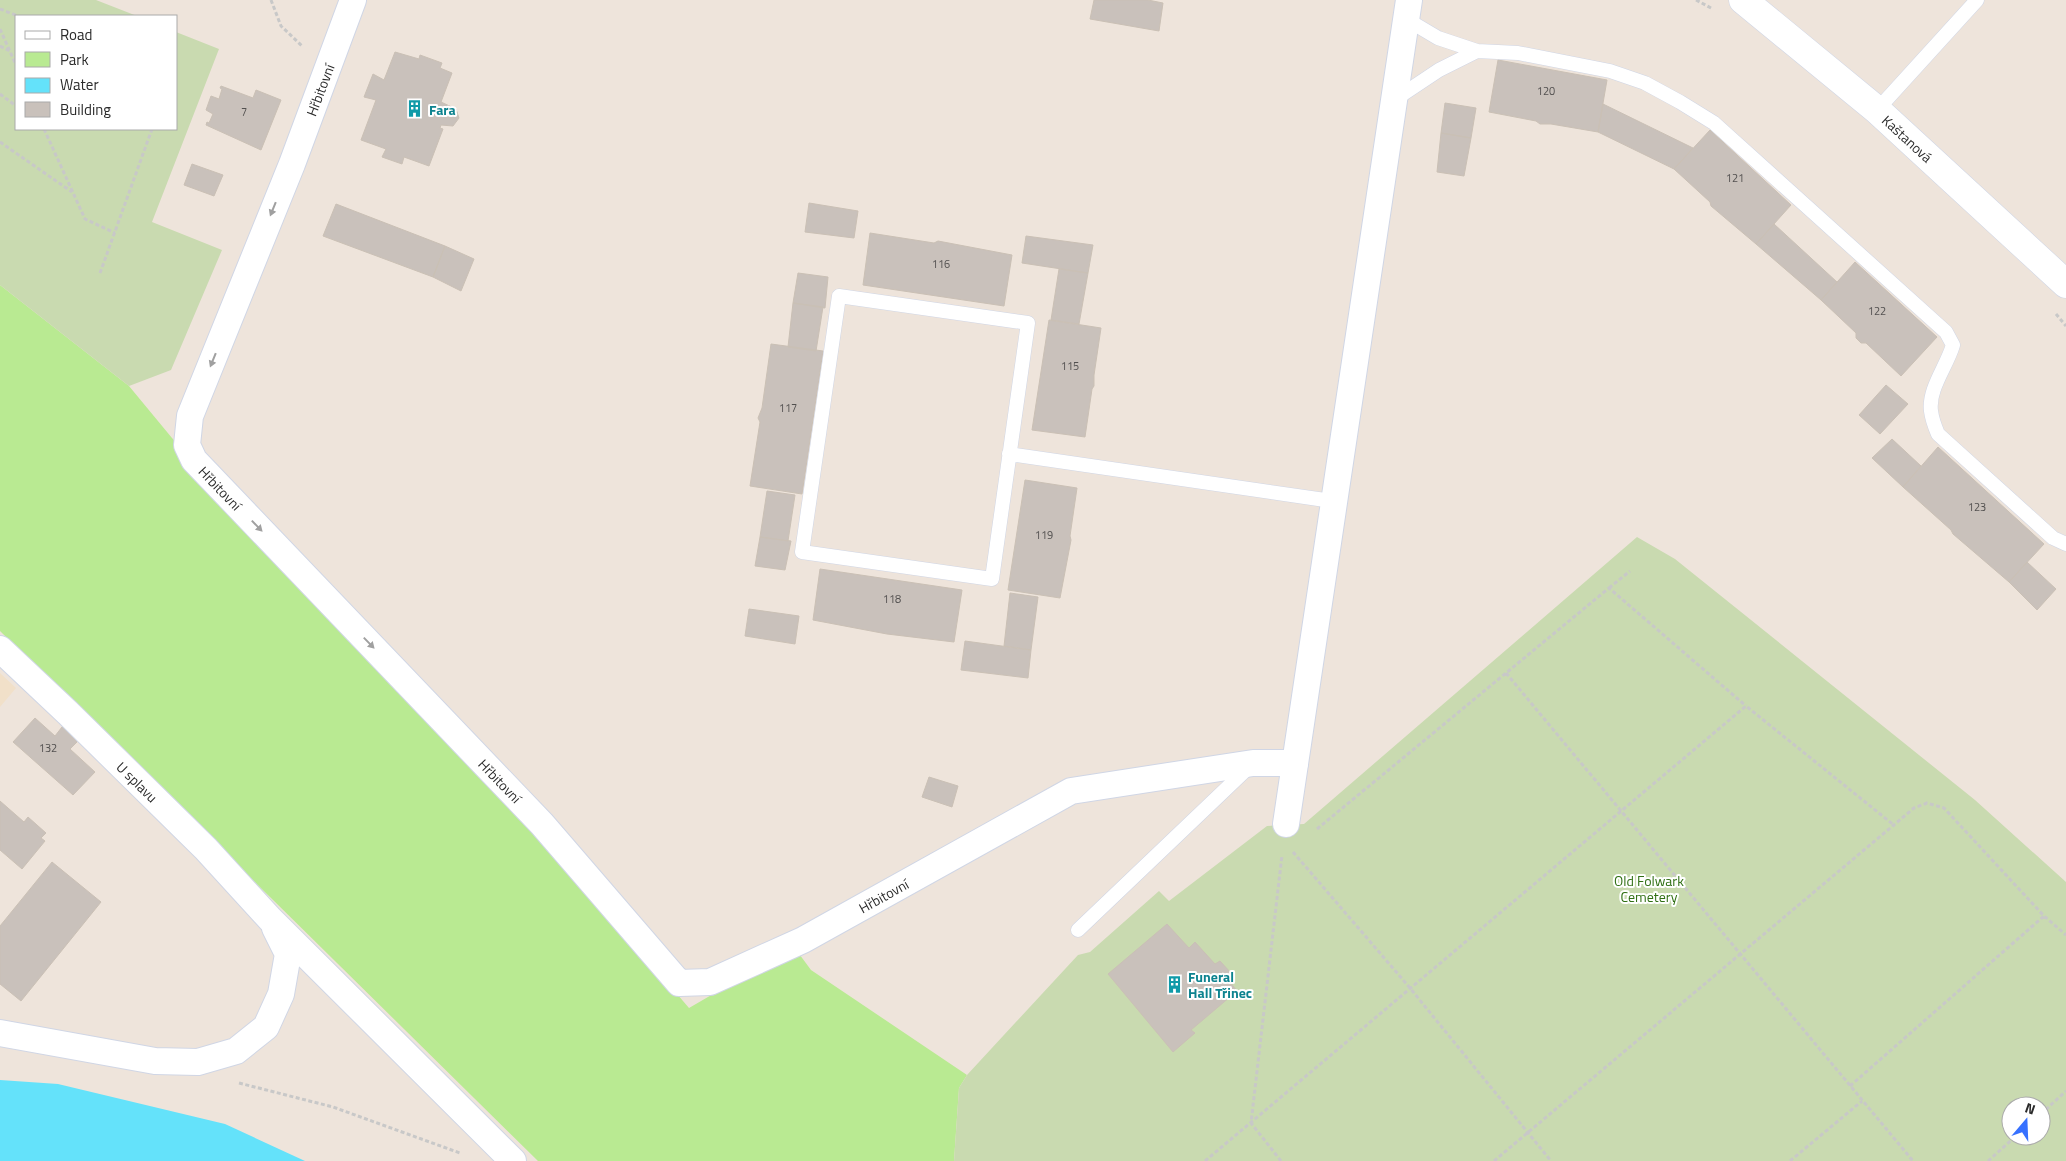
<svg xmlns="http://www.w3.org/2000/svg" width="2066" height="1161" font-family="'Titillium Web',sans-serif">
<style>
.education{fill:#f1e0c9}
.green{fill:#b9ea92}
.cemetery{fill:#c9dab0;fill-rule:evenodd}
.water{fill:#64e2fa}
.building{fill:#c9c1bb;stroke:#cac0b5}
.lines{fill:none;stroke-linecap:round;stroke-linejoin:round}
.lane-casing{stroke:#d0d6e5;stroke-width:15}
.street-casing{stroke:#d0d6e5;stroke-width:28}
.secondary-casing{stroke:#d0d6e5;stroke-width:29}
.path{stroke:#c8c8c8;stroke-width:3;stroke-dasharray:4 2.5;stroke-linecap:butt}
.lane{stroke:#fff;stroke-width:14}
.street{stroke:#fff;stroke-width:26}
.secondary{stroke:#fff;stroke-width:28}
.oneway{fill:#a0a0a0}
.labels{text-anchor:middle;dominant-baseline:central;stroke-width:4;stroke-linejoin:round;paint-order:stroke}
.number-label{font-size:11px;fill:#52504f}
.street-label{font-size:14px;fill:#2b2b2b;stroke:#fff}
.culture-label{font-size:14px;font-weight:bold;fill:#0d838f;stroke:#fff;text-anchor:start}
.park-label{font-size:14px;fill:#2f6f13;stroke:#fff}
</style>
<rect width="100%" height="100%" fill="#eee4db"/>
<path class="education" d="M 0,673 L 16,688 L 0,707 Z"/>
<path class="green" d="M 0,285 L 129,386 L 172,438 L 588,890 L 689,1008 L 794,947 L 811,970 L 967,1075 L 959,1088 L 954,1161 L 538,1161 L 0,631 Z"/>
<path class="cemetery" d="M 0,0 L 96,0 L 137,16 L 16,16 L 16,129 L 176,129 L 176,32 L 219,49 L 152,222 L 222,250 L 171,370 L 129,386 L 0,285 Z
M 1637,537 L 1675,559 L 1975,800 L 2066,882 L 2066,1161 L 954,1161 L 959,1088 L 967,1075 L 1078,955 L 1090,952 L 1159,891 L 1169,901 L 1267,826 L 1304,824 ZM 2011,1106 L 2041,1106 L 2041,1136 L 2011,1136 Z"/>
<path class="water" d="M 0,1080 L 58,1084 L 225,1124 L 305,1161 L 0,1161 Z"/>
<path class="building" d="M 1094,0 L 1148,0 L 1163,3 L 1159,31 L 1090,19 Z
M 395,52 L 419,59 L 420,55 L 442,63 L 440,68 L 452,73 L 441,102 L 456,109 L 459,118 L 453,126 L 441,125 L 440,128 L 443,129 L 429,166 L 404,157 L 402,164 L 382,157 L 386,149 L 361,140 L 376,100 L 364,97 L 373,74 L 384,80 Z
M 1498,60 L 1607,80 L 1598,132 L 1551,124 L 1540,124 L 1536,121 L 1489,112 Z
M 221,86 L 253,98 L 256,90 L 281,100 L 261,150 L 206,125 L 207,122 L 209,123 L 213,114 L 206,110 L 211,96 L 219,99 L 222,89 L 220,88 Z
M 1445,103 L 1476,108 L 1471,138 L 1441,133 Z
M 1603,104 L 1693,148 L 1674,169 L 1598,132 Z
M 1710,130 L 1791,205 L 1756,244 L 1711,206 L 1710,202 L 1674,169 Z
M 1441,133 L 1471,138 L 1464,176 L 1437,172 Z
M 192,164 L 223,175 L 214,196 L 184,185 Z
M 809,203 L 858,211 L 854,238 L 805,232 Z
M 336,204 L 445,246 L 433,277 L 323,236 Z
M 1774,224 L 1837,282 L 1821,300 L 1756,244 Z
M 870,233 L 934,243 L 938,241 L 1012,255 L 1004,306 L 863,285 Z
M 1026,236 L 1093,245 L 1088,273 L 1022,263 Z
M 445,246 L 474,259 L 461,291 L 433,277 Z
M 1855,262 L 1937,337 L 1901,376 L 1866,343 L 1861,343 L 1856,338 L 1856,333 L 1821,300 Z
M 1059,269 L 1088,273 L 1079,324 L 1051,320 Z
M 798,273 L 828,277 L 825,308 L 793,303 Z
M 793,303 L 823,307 L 816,351 L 788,347 Z
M 1049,320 L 1101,328 L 1094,375 L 1094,386 L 1092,389 L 1085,437 L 1032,430 Z
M 771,344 L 823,351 L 802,494 L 750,486 L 760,422 L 758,418 L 762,408 Z
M 1886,385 L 1908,404 L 1880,434 L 1859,415 Z
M 1892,439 L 1921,466 L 1903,487 L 1872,458 Z
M 1938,447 L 2044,544 L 2009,582 L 1953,534 L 1951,530 L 1903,487 Z
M 1025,480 L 1077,488 L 1070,536 L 1071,540 L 1060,598 L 1008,590 Z
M 767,491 L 795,495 L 788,541 L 760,537 Z
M 760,537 L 791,541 L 785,570 L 755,566 Z
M 2027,562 L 2056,589 L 2037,610 L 2009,582 Z
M 820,569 L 962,590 L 954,642 L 887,634 L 813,620 Z
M 1010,593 L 1038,597 L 1031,650 L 1004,646 Z
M 749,609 L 799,616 L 795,644 L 745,636 Z
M 965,641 L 1031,650 L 1028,678 L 961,670 Z
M 35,718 L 55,736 L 62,727 L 77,742 L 70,749 L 95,772 L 73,795 L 13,742 Z
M 929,777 L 958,786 L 952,807 L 922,797 Z
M 0,801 L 24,822 L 28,817 L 46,833 L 41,838 L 45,841 L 22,869 L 0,850 Z
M 52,862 L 101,902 L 21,1001 L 0,984 L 0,926 Z
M 1167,924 L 1189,948 L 1195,942 L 1215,964 L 1220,961 L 1231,973 L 1226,977 L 1237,991 L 1191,1030 L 1195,1033 L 1173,1052 L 1108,974 Z"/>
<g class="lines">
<defs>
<path id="lane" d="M 1406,19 L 1438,38 L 1477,51 L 1518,53 L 1610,71 L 1645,83 L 1680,102 L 1714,123 L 1946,332 L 1953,345 C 1947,366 1928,389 1931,411 C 1932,419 1935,427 1938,434 L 2053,538 L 2066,544
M 1394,100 L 1439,70 L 1477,51
M 1877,110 L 1977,0
M 839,296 L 1028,323 L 992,579 L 802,552 Z
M 1009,454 L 1332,501
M 1078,930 L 1250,766"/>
<g id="street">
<path id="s1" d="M 353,0 L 292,164 L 190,416 L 187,445 L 194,460 L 542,824 L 679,983 L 710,982 L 803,940 L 1071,791 L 1253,763 L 1295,763"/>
<path id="s2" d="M 0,649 L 68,713 L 206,849 L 270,919 L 513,1161"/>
<path d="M 1286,824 L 1409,0"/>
<path d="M 0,1033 L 155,1061 L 198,1062 L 236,1051 L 266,1027 L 281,994 L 288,954 L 275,928"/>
</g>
<g id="secondary">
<path id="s3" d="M 1743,0 L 1877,110 L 2066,284"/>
</g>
</defs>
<use href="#lane" class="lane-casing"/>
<use href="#street" class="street-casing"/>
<use href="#secondary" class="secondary-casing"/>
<path class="path" d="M 271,0 L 281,26 L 302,46
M 1696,0 L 1713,9
M 0,9 L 18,16
M 0,29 L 16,65
M 0,46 L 10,51
M 0,94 L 16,106
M 44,129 L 85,219 L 115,233
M 0,142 L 72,192
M 100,273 L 152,129
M 2056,314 L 2066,326
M 1609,588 L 1630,571
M 1506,673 L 1913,1161
M 1317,829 L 1609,588 L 1746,706
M 1293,852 L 1410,988 L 1551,1161
M 239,1083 L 333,1107 L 460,1153
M 1850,1086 L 2044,916
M 2041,1114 L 2066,1091
M 1205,1161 L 1746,706 L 1895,826
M 1281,1161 L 1251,1123 L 1282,855
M 1494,1161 L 1914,808 L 1927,803 L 1944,808 L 2044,916 L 2066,935
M 1790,1161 L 1862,1101
M 1988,1161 L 2016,1136"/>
<use href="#lane" class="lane"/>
<use href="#street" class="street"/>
<use href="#secondary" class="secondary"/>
</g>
<defs><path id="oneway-solid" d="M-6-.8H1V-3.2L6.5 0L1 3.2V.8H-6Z" transform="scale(1.25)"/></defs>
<g class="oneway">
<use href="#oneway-solid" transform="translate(273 209) rotate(112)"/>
<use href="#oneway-solid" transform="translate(213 360) rotate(112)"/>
<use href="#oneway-solid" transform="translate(257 526) rotate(46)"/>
<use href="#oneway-solid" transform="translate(369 643) rotate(46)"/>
</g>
<defs>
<symbol id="building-bare" viewBox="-9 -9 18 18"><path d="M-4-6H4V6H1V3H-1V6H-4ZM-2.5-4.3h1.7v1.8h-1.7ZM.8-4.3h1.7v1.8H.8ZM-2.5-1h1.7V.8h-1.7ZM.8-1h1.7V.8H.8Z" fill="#0f9aa8" stroke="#fff" stroke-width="2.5" paint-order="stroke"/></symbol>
</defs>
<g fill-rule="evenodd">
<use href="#building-bare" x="402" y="96" width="25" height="25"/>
<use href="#building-bare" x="1162" y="972" width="25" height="25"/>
</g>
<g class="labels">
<g class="number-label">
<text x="1546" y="91">120</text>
<text x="244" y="112">7</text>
<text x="1735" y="178">121</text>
<text x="941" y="264">116</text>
<text x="1877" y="311">122</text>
<text x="1070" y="366">115</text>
<text x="788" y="408">117</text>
<text x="1977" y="507">123</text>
<text x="1044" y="535">119</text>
<text x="892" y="599">118</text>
<text x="48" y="748">132</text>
</g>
<g class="street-label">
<text transform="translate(320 90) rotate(-69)">Hřbitovní</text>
<text stroke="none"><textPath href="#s3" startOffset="215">Kaštanová</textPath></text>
<text stroke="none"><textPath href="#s1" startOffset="531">Hřbitovní</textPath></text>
<text stroke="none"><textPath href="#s1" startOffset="936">Hřbitovní</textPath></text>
<text stroke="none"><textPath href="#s2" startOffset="191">U splavu</textPath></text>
<text stroke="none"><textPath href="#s1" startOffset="1431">Hřbitovní</textPath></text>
</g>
<g class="culture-label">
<text x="429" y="109">Fara</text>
<text x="1188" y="976">Funeral<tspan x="1188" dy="16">Hall Třinec</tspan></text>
</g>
<g class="park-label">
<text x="1649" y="880">Old Folwark<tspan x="1649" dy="16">Cemetery</tspan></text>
</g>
</g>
<rect x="15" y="15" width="162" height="115" fill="#ffffff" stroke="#aaaaaa"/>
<rect x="25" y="31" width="25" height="8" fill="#ffffff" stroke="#aaaaaa"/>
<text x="60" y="40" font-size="15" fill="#2b2b2b">Road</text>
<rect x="25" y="52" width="25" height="15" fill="#b9ea92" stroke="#aaaaaa"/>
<text x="60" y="65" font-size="15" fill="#2b2b2b">Park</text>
<rect x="25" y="78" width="25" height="15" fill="#64e2fa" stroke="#aaaaaa"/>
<text x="60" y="90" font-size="15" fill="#2b2b2b">Water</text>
<rect x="25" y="102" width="25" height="15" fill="#c9c1bb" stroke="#aaaaaa"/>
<text x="60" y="115" font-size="15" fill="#2b2b2b">Building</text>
<g transform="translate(2026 1121) rotate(19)"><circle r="24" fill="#ffffff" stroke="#aaaaaa"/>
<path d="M0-4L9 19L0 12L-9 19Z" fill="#3771ff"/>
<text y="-8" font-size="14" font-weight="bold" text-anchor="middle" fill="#2b2b2b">N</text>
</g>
</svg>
